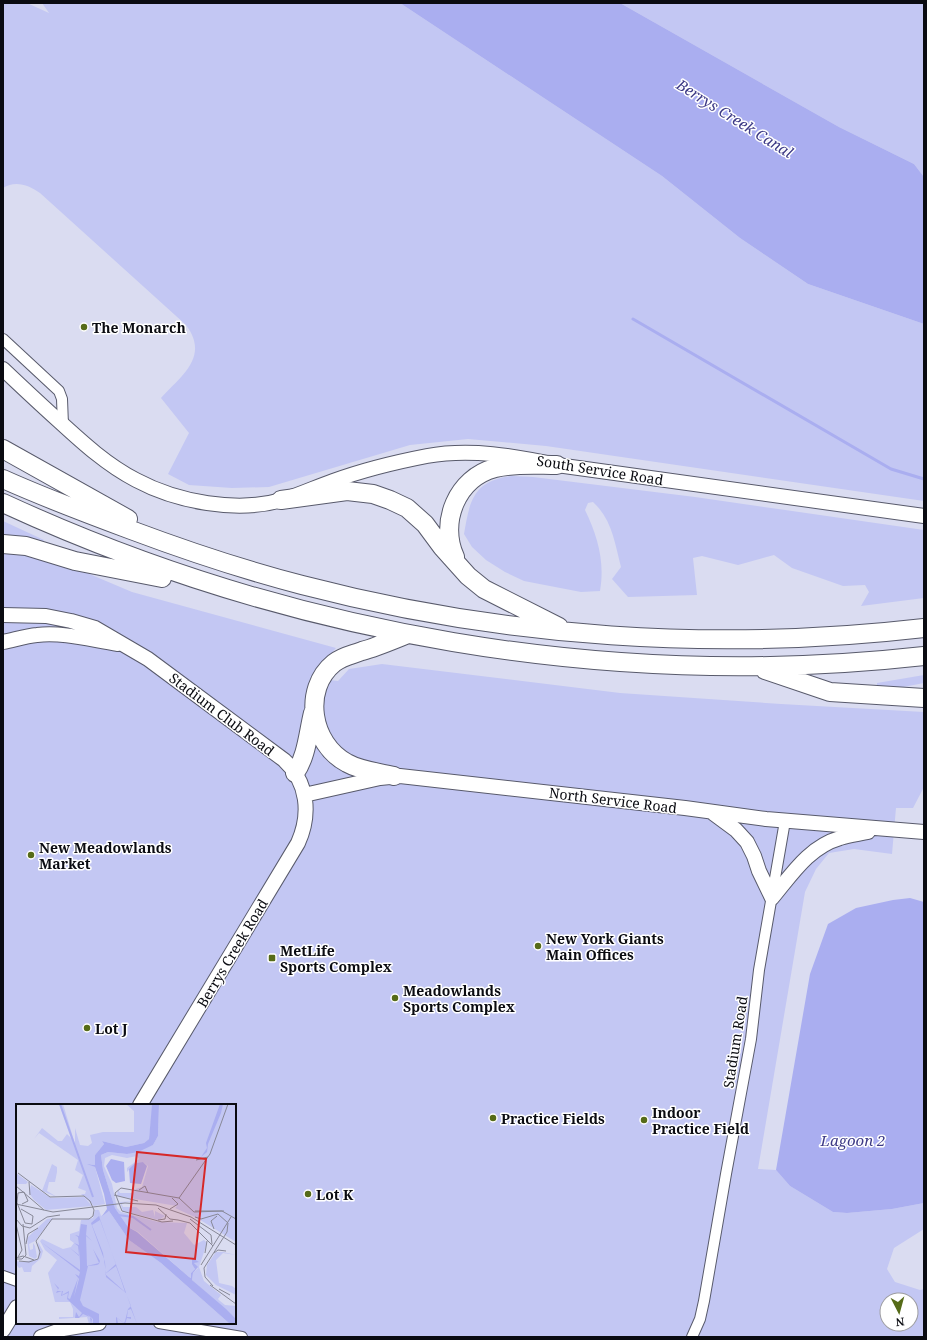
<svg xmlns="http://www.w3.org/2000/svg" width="927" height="1340" font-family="'Noto Serif',serif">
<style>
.green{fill:#c3c7f3;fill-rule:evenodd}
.water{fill:#aaaef0}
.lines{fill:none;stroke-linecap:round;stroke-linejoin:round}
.stream{stroke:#aaaef0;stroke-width:3}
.street-casing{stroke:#585a6b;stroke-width:12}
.secondary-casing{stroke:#585a6b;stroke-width:16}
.highway-casing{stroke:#585a6b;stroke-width:20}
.street{stroke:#fff;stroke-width:10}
.secondary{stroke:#fff;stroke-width:14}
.highway{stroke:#fff;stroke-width:18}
.poi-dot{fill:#566b18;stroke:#fff;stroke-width:1.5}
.labels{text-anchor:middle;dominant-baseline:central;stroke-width:3;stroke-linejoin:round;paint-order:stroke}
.poi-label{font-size:14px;font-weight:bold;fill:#0a0b11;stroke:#fff;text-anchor:start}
.street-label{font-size:14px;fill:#0a0b11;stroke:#fff}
.water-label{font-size:15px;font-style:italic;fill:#3d3a86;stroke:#fff}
.inset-river{fill:none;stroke:#aaaef0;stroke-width:2}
.inset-road{fill:none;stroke:#878897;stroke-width:1}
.view{fill:#d62828;fill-opacity:0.15;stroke:#d62828;stroke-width:2}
.inset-edge{fill:none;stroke:#0a0b11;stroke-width:2}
</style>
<rect width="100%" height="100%" fill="#dadcf1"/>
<path class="green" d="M 3,3 L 27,3 L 49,13 L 42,3 L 400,3 L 662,176 L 740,238 L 808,284 L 924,324 L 924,501 L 546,446 L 468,439 L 410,445 L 269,487 L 232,488 L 189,485 L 168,474 L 189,433 L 161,398 C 181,376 210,357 186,325 L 40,193 C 29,185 15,180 3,188 Z
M 620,3 L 924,3 L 924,177 L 914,164 L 839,127 Z
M 512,476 L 533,477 L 695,497 L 924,530 L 924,598 L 861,606 L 869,592 L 865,585 L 843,586 L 792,568 L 774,555 L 738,565 L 702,556 L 693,558 L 697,595 L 628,597 L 612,579 L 621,567 C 615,544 612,519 593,502 L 588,503 L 585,510 C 598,537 605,562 600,591 L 581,592 L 524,581 L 505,572 L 486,560 L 472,547 L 464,534 C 470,500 473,481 512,476 Z
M 3,521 L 44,540 L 41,544 L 9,540 L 132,592 L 336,648 L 317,669 L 314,678 L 338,681 L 349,669 L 382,664 L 620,693 L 781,704 L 924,712 L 924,787 L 913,808 L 896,808 L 892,854 L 854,849 L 829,853 L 816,869 L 805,892 L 758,1169 L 776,1170 L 790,1186 L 833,1212 L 847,1213 L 892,1209 L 924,1203 L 924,1229 L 894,1248 L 887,1269 L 895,1282 L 920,1290 L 924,1289 L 924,1337 L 3,1337 ZM 17,1105 L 235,1105 L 235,1323 L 17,1323 ZM 887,1300 L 911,1300 L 911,1324 L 887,1324 Z
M 924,675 L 924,683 L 898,688 L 877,688 L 877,683 Z"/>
<path class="water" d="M 400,3 L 620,3 L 839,127 L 914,164 L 924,177 L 924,324 L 808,284 L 740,238 L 662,176 Z
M 910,898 L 924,902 L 924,1203 L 892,1209 L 847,1213 L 833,1212 L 790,1186 L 776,1170 L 810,974 L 828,924 L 856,908 L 893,900 Z"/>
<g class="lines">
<path class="stream" d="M 633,319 L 891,469 L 924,479"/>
<defs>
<path id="street" d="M 3,339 L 59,391 L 62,399 L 63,425
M 3,1276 L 17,1281
M 159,1323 L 242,1337
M 692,1337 L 700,1319 L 704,1301 L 726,1174 L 751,1039 L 759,970 L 785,821"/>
<path id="secondary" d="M 3,369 C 22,387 40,404 59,421 C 83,443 107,465 136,480 C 177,502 237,513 282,500 C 299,495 316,487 333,481 C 363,470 396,462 427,456 C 471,448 514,456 557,465 L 924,516
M 3,615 L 46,616 L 71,621 L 95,628 L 148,659 L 284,760 C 308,782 311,814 298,843 L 140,1105
M 3,642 C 14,640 25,636 37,635 C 64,632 91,640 118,644
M 304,795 L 380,778 L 400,776 L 685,808 L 766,819 L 924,832
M 713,813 L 736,830 L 747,842 L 754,856 L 759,871 L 772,898 C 792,874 809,847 840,838 C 849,835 859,834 868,832
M 3,1330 L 17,1307
M 41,1337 L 63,1329 L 99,1323"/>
<path id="highway" d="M 3,449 L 128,519
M 3,479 C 45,498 88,514 131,530 C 187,551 244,570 302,585 C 505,638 716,652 924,628
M 281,500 L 347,491 L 373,494 L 390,500 L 407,508 L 425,524 L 442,547 L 468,576 L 484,589 L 559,627
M 3,503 C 289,635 611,691 924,656
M 3,544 L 26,546 L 75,561 L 162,578
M 455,557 C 439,522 457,478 495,468 C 515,463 537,465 557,465
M 765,670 L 830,692 L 924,698
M 295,773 C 307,756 308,733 313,713
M 394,776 C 378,772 361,771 347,763 C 311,744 302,689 334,663 C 343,656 352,655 362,651 C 377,647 393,640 408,634"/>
</defs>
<use href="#street" class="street-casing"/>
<use href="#secondary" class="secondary-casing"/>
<use href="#highway" class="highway-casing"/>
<use href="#street" class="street"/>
<use href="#secondary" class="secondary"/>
<use href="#highway" class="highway"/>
</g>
<g class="poi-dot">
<circle cx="84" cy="327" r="4"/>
<circle cx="31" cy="855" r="4"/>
<circle cx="538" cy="946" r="4"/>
<rect x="268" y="954" width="8" height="8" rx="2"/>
<circle cx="395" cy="998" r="4"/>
<circle cx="87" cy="1028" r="4"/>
<circle cx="493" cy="1118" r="4"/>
<circle cx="644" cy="1120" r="4"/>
<circle cx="308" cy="1194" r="4"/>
</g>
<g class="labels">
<g class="poi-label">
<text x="92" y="327">The Monarch</text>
<text x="39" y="847">New Meadowlands<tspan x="39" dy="16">Market</tspan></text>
<text x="546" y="938">New York Giants<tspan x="546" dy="16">Main Offices</tspan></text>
<text x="280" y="950">MetLife<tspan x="280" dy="16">Sports Complex</tspan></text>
<text x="403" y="990">Meadowlands<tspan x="403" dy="16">Sports Complex</tspan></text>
<text x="95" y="1028">Lot J</text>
<text x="652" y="1112">Indoor<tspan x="652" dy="16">Practice Field</tspan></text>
<text x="501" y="1118">Practice Fields</text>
<text x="316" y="1194">Lot K</text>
</g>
<g class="street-label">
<text transform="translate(600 470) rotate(9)">South Service Road</text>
<text transform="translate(222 714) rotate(37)">Stadium Club Road</text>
<text transform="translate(613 800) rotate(7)">North Service Road</text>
<text transform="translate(232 953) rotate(-59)">Berrys Creek Road</text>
<text transform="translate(735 1042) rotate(-81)">Stadium Road</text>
</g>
<g class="water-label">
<text transform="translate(735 118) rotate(32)">Berrys Creek Canal</text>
<text x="853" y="1140">Lagoon 2</text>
</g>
</g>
<g transform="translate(16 1104)">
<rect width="220" height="220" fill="#dadcf1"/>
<path d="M 43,0 L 47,0 L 59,40 L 59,24 L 64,41 L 72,42 L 76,39 L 74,31 L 87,28 L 118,28 L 118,7 L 110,0 L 137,0 L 133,35 L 128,39 L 110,43 L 86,37 L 88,40 L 79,51 L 79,61 L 73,60 L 79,63 L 89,100 L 78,102 L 65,90 L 69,90 L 70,87 L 62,84 L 67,71 L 59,66 L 62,56 L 23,29 L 18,35 L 26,24 L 42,37 L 46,37 L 51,30 L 55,34 ZM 143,0 L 220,0 L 220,138 L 181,114 L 159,104 L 161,102 L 101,92 L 102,86 L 104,89 L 117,89 L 120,85 L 126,83 L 132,62 L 127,58 L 119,59 L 111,68 L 111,64 L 123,55 L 121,52 L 111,54 L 96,51 L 89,54 L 88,62 L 96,80 L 101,104 L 105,108 L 142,118 L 171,119 L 168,129 L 178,141 L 188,136 L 191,139 L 183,163 L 188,177 L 205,191 L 202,195 L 204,197 L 209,201 L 220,202 L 220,215 L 176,176 L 177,169 L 182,164 L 178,159 L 182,157 L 178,157 L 178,155 L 176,155 L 179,165 L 175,169 L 175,174 L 173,173 L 122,128 L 112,123 L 99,104 L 87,66 L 85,51 L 92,48 L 111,50 L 137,41 L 142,32 ZM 36,60 L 41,63 L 41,68 L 39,78 L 33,78 L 31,87 L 41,93 L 26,87 ZM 0,69 L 12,78 L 10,80 L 0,80 ZM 15,81 L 35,94 L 68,93 L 76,102 L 30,106 L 18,96 L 13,89 ZM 120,97 L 105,99 L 107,103 L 120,103 L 126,108 L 137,106 L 139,113 L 139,107 L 149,112 L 143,116 L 107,107 L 104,98 ZM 79,106 L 83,106 L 85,112 L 93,107 L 113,136 L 145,159 L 214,220 L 73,220 L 71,213 L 43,215 L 43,213 L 57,213 L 57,205 L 54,198 L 39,198 L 32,169 L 41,156 L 29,146 L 24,137 L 26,135 L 47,145 L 55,143 L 58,139 L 54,136 L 54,130 L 63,127 L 65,116 L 77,114 ZM 37,114 L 19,137 L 13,140 L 14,146 L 17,145 L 17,139 L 19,142 L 21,153 L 19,155 L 13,152 L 11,134 L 31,115 ZM 22,138 L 27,147 L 25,154 L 16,162 L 15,168 L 8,168 L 6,163 L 3,164 L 0,160 L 0,157 L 6,158 L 23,155 ZM 200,148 L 207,148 L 220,151 L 207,149 L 200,156 L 203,179 L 216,182 L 220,185 L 220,191 L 200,181 L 190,171 L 191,161 Z" fill="#c3c7f3"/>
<path d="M 143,0 L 142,32 L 137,41 L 122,48 L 111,50 L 92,48 L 85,51 L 87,66 L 99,104 L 112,123 L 121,128 L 173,173 L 175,174 L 175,169 L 179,165 L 176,160 L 176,154 L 183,158 L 178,159 L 182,163 L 177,169 L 176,176 L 210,205 L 220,215 L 220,220 L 214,220 L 145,159 L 113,136 L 93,107 L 86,112 L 91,105 L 88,90 L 79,63 L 71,60 L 79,61 L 79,51 L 88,40 L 86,37 L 110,43 L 128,39 L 133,35 L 136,1 ZM 204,0 L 207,0 L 205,9 L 192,40 L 191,48 L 185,53 L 191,44 L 190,39 ZM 95,55 L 108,58 L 109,77 L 100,79 L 96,76 L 90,62 ZM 127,58 L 131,62 L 125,80 L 114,79 L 113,65 L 119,59 ZM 79,98 L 84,115 L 121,220 L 115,205 L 112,206 L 111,213 L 115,213 L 115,215 L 111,214 L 109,220 L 101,214 L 102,219 L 100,220 L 100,213 L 108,219 L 109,217 L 112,205 L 115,202 L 110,189 L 90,173 L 89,158 L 75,119 L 83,112 ZM 84,116 L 100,160 L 90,169 L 87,149 L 76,121 ZM 100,162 L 104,173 L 109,188 L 89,170 ZM 65,120 L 71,121 L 70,131 L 76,137 L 70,132 L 71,162 L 83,159 L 77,145 L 84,157 L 83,160 L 81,161 L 72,162 L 64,196 L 67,202 L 83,210 L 83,220 L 77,220 L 77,215 L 71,210 L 76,215 L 75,220 L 74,213 L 67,210 L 63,214 L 44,214 L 59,214 L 60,208 L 63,213 L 66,209 L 51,195 L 52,189 L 45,192 L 46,187 L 40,189 L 42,185 L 38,179 L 43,184 L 41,187 L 47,187 L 46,191 L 53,187 L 52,194 L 54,195 L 62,174 L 58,193 L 63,175 L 59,170 L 63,172 L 64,168 L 25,138 L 64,166 L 64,145 L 63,158 L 63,152 L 54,144 L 63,151 L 62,142 L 58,139 L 63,141 L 62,133 L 59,131 L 63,132 Z" fill="#aaaef0" fill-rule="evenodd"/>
<path class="inset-river" d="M 44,0 L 77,93M 102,111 L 117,113 L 135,126"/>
<path class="inset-road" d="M 180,56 L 192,53M 2,69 L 34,93 L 68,92 L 74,97 L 78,106 L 77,112 L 73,115 L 36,115 L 20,137M 13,78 L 14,91M 0,82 L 28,106M 123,86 L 129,82 L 132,89M 98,91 L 122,97M 163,94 L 194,50 L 212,0M 163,94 L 178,108 L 206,107 L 220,115M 0,96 L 9,119 L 16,120 L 17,112 L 5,105M 1,98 L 2,89 L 8,88 L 12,97 L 6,100M 0,100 L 37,108 L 109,99 L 140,101 L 175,113 L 220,141M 142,104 L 154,115 L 162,116M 154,105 L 162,100 L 156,94M 179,107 L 208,107M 179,113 L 185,115 L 202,110 L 212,119 L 211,128 L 188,164 L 189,173 L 197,182M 0,115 L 6,122 L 14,124 L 31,113 L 44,111M 174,115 L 195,131 L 196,140M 142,116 L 149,115 L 150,110M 162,116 L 174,119 L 197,142M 157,117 L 146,118 L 106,107 L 99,89 L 105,84 L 163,94M 0,120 L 6,146 L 2,153M 198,125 L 195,117 L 201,112M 10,140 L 12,130 L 22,124M 189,149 L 191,137M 198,149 L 202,146 L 210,147M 0,154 L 7,152 L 18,156M 0,155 L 6,155 L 10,151 L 7,120M 3,157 L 13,158 L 22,155 L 24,148 L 20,137M 185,161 L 215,113M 194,181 L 220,200M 203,185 L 214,191"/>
<path class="view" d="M 121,48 L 190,55 L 179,155 L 110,148 Z"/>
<rect width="220" height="220" class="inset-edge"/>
</g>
<rect width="927" height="1340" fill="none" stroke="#0a0b11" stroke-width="8"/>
<g transform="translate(899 1312) rotate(174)"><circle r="19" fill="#ffffff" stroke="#9d9da0"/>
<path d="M0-3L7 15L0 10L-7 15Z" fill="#566b18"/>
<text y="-6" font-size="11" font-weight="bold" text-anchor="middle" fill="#0a0b11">N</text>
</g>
</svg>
